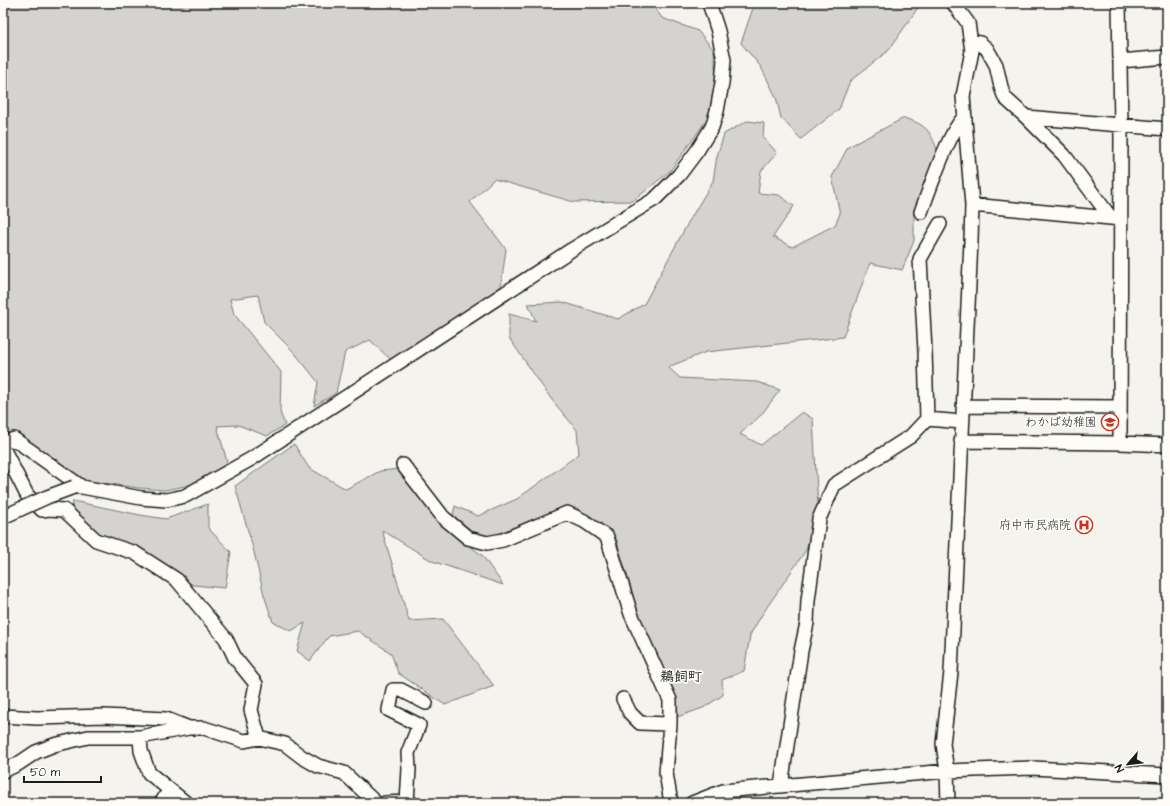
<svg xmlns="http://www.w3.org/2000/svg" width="1170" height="806" font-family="'Architects Daughter','Klee One',sans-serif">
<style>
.green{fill:#d4d3cf;stroke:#787876}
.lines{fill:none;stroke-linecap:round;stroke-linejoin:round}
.minor-casing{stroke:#1c1c1c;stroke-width:16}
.minor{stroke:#fdfcf7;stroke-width:13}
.minor-bridge-casing{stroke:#1c1c1c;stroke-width:16;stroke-linecap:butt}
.minor-bridge{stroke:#fdfcf7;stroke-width:13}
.labels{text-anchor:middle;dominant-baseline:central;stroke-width:3.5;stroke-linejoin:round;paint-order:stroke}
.poi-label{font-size:12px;fill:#1c1c1c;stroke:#fdfcf7;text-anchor:end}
.quarter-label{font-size:14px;font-weight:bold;fill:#1c1c1c;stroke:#fdfcf7}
</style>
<rect width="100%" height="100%" fill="#f4f3ee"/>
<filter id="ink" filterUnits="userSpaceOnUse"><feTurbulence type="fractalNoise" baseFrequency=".025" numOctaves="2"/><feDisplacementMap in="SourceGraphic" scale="8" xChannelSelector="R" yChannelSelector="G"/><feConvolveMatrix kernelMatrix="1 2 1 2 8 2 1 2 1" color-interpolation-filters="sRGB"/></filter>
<g filter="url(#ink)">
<path class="green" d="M 3,3 L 651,3 L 662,18 L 698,31 L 714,50 L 716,78 L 708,118 L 670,171 L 633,201 L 574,202 L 494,179 L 470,202 L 506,249 L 501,286 L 452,322 L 391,360 L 370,340 L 345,352 L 336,393 L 314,406 L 318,382 L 294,352 L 264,322 L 258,295 L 230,299 L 234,314 L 281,372 L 280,412 L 285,425 L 267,436 L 238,425 L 217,426 L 228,465 L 195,484 L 165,490 L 139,488 L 76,479 L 3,439 Z
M 753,3 L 921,3 L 889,50 L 850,81 L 839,109 L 801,139 L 781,118 L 776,97 L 761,67 L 741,43 L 754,5 Z
M 904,118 C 929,126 929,130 939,154 L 914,210 L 914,241 L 902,270 L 870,263 L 843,337 L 706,352 L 668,367 L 680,378 L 757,382 L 780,390 L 761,415 L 740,434 L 761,445 L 802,412 L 813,419 L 818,508 L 806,550 L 763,613 L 750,635 L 744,671 L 722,680 L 723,695 L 703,708 L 677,717 L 670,686 L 641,623 L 616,538 L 577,508 L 559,510 L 499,536 L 478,536 L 453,515 L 455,506 L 478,516 L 517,499 L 579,454 L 577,430 L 552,400 L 509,338 L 509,314 L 536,321 L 528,304 L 562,302 L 618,319 L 644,304 L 689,221 L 713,181 L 717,156 L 724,134 L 747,121 L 764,123 L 763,137 L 777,153 L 761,171 L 758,193 L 779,195 L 794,206 L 773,237 L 792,247 L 835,225 L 840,214 L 832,177 L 848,147 Z
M 294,444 L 309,468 L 346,489 L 380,471 L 401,469 L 454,535 L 482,555 L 503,585 L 432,561 L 382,530 L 409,621 L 443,619 L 494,686 L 445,705 L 398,673 L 391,653 L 358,631 L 329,636 L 310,661 L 297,651 L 305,623 L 291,631 L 273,622 L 264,595 L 253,548 L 235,486 Z
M 73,501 L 140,515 L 166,519 L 208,504 L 208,528 L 231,552 L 225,588 L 193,585 L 173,571 L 101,536 L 72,511 Z"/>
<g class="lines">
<defs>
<path id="minor" d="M 1119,3 L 1121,126 L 1120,443
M 971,41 L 980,43 L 987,49 L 996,65 L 1001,87 L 1005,98 L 1026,117 L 1167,129
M 1120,61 L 1167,57
M 1026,117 L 1064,155 L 1111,218
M 972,205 L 1121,219
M 921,212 C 929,191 950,128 965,117
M 963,406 L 1120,407
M 927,419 L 962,422
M 961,441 L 1120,443 L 1167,445
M 3,443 L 14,439 L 82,487
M 3,448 L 27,495 L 42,510 L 49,509 L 64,510 L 96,540 L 135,553 L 177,580 L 226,639 L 235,658 L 256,684 L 251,710 L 259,738
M 403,465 L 443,517 L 468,538 L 487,543 L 503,540 L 567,513 L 584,521 L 607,537 L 631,614 L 670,700 L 670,724 L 666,773 L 671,803
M 74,487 L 82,487 L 141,498 L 166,500 L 185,496 L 251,459 L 571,250 L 655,199 L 679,175 L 697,151 L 712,127 L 717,111 L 722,83 L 724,60 L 718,31 L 709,3
M 623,699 L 630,713 L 640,723 L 670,724
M 3,716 L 37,718 L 104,716 L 166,719 L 189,728
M 140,737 L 141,751 L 149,773 L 186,803
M 3,771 L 18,764 L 36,752 L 54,745 L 88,737 L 140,737 L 189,728 L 204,728 L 244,741 L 259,738 L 285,744 L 302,757 L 318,766 L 344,773 L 376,803
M 781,786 L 801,651 L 807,623 L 808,600 L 819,519 L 834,485 L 911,436 L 927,419 L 925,351 L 920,259 L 940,224
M 407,802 L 409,769 L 408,753 L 419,725 L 389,710 L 393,690 L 401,690 L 426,703
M 161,803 L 170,790
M 385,803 L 407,802 L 412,803
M 692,803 L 723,791 L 947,771 L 1032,768 L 1167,775
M 948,803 L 947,771 L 943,744 L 951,672 L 971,241 L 972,205 L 963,96 L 972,51 L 968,23 L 953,3"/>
</defs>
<use href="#minor" class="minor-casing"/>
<use href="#minor" class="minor"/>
<defs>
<path id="minor-bridge" d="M 3,517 L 47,497 L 74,487"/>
</defs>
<use href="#minor-bridge" class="minor-bridge-casing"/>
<use href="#minor-bridge" class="minor-bridge"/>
</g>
</g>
<defs>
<symbol id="school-ring" viewBox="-11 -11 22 22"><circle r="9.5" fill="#fdfcf7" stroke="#c8321e" stroke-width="1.5"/><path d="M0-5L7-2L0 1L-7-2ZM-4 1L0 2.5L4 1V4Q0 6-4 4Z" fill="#c8321e"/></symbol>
<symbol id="hospital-ring" viewBox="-11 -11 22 22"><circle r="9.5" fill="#fdfcf7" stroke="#c8321e" stroke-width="1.5"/><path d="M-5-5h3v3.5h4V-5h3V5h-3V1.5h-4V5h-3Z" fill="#c8321e"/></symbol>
</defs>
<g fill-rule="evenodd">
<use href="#school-ring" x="1100" y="412" width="20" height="20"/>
<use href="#hospital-ring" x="1074" y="515" width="20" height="20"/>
</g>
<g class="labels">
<g class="poi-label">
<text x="1097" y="422">わかば幼稚園</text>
<text x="1071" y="525">府中市民病院</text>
</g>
<g class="quarter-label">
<text x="681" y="677">鵜飼町</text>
</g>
</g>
<rect width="1170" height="806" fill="none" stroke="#fdfcf7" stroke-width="16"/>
<rect x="8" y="8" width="1154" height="790" fill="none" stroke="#1c1c1c" stroke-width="1.5" filter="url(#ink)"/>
<g transform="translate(1128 764) rotate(242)" stroke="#fdfcf7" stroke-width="3" paint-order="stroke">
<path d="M0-3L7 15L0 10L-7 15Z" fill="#1c1c1c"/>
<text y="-6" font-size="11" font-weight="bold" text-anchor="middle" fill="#1c1c1c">N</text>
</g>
<path d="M24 776v6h77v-6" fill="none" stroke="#1c1c1c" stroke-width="2"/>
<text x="30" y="776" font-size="12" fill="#1c1c1c" stroke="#fdfcf7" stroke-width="3" paint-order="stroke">50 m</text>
</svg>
